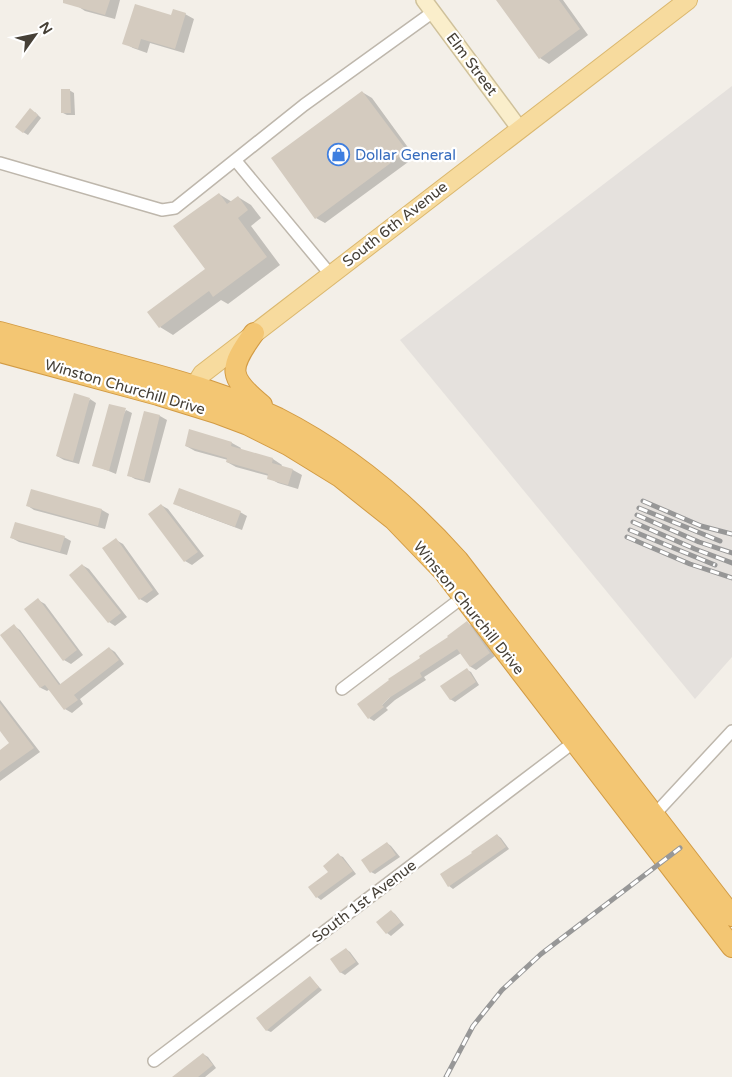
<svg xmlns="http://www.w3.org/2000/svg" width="732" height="1077" font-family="'Varela Round',sans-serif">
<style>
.industrial{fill:#e5e1dd}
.shadow{fill:#0003}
.building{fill:#d4cbbf}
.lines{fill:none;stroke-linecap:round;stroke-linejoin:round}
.street-casing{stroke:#beb7ac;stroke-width:14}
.secondary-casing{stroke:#cfc19b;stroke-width:18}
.primary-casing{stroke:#dbb86f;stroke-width:20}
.highway-casing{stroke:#d29b44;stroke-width:22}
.street{stroke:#fff;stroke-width:11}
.secondary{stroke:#faeecb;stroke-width:15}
.primary{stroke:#f7db9e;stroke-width:18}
.highway{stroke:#f3c673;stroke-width:20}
.rail-casing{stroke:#979797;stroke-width:5}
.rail{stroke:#fff;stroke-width:3;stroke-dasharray:9;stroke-linecap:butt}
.labels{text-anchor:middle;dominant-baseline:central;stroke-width:4.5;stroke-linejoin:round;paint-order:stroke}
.street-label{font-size:15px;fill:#464037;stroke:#fff}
.shop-label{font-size:15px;fill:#366cbe;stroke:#fff;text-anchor:start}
</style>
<rect width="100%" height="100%" fill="#f3efe8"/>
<path class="industrial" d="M 732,86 L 732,657 L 695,699 L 400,340 Z"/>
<path class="shadow" d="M 77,0 L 120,0 L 115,19 L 85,11 L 76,5 Z
M 498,0 L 563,0 L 588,35 L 549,64 L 540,58 Z
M 185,14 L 194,19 L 184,53 L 150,43 L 147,53 L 133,48 L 124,43 L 172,17 Z
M 69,90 L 74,93 L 75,115 L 67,115 L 63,113 Z
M 362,92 L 372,98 L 415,157 L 325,223 L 316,218 Z
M 35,112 L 41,118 L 28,135 L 23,132 Z
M 219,194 L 232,202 L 238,197 L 251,205 L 261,218 L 251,226 L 280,265 L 228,304 L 221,300 L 173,335 L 160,327 L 207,270 Z
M 90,399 L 96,403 L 79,464 L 64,460 L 57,456 Z
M 126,410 L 132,413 L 116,474 L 94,465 Z
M 145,412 L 160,416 L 167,420 L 150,483 L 135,479 L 128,475 Z
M 190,431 L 232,443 L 241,448 L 240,450 L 273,459 L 282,465 L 281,467 L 293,470 L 302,475 L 298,489 L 278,483 L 269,478 L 269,476 L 236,467 L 227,462 L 228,460 L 195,451 L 186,446 Z
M 32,491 L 102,510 L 109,514 L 105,529 L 34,510 L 28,506 Z
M 161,505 L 168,509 L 204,556 L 192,565 L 185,561 Z
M 181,507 L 240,512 L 247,516 L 242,530 Z
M 64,537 L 71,541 L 67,555 L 19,542 L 12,538 Z
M 116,540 L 123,544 L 159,594 L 147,603 L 140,599 Z
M 82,565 L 89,569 L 127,617 L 115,626 L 109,622 Z
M 38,600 L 45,604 L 83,655 L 71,664 L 64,660 Z
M 467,623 L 472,626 L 495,656 L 476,670 L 471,667 L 461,653 L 424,677 L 426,680 L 395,700 L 386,708 L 388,710 L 374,721 L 369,718 L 450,637 Z
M 14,626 L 20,630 L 61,685 L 109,648 L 115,652 L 124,664 L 80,699 L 83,704 L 72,713 L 65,709 L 50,689 L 47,691 L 41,688 Z
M 467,670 L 471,672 L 479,685 L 455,702 L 450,699 Z
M 0,700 L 40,752 L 0,781 L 0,751 L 11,743 L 0,729 Z
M 497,835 L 501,838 L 509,849 L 453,889 L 449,886 L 474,854 Z
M 387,843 L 391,846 L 400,857 L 375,874 L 371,872 Z
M 338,855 L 343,857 L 356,874 L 321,900 L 317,897 Z
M 391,911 L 395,914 L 404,925 L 391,936 L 387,933 Z
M 346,949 L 350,952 L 359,964 L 345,975 L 340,972 Z
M 310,978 L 322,990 L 271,1032 L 266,1030 Z
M 203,1054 L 208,1057 L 216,1068 L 205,1077 L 183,1077 Z"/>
<path class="building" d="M 63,0 L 110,0 L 105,15 L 63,3 Z
M 496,0 L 559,0 L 580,29 L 539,59 Z
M 135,4 L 171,15 L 173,9 L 186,13 L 175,49 L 141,39 L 138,49 L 122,44 Z
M 61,89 L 70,89 L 71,113 L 61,113 Z
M 362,91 L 407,151 L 315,219 L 271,158 Z
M 30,108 L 38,115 L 23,133 L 15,127 Z
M 219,193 L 227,204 L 238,196 L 248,210 L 238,218 L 267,257 L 213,297 L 209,291 L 159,328 L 147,312 L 205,269 L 173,226 Z
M 74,393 L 90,398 L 73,461 L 56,456 Z
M 109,404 L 126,408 L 109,471 L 92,466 Z
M 144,411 L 160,415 L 144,480 L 127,476 Z
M 189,429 L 232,442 L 231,446 L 273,458 L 272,463 L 293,469 L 288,485 L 267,479 L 268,474 L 226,462 L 227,458 L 185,446 Z
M 179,488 L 241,511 L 235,527 L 173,504 Z
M 31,489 L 102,509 L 98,526 L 26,506 Z
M 161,504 L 198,552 L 184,562 L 148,514 Z
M 15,522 L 65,536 L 60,552 L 10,538 Z
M 116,538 L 153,590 L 139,600 L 102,548 Z
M 82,564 L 121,613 L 108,623 L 69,575 Z
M 38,598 L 77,650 L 63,661 L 24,609 Z
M 467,621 L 490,653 L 470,667 L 457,649 L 420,673 L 422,677 L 389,698 L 382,705 L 384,707 L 368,719 L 357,704 L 389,680 L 388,679 L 420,658 L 419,656 L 448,637 L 447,636 Z
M 14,624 L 59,685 L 109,647 L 119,660 L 74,695 L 78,700 L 64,710 L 45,685 L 40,688 L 0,635 Z
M 467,668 L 476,682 L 450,700 L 440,686 Z
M 0,703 L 34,748 L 0,772 L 0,750 L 9,743 L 0,731 Z
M 497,834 L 506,847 L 448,887 L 440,874 L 472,853 L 471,852 Z
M 387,842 L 396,855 L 370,873 L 361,860 Z
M 338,853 L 353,871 L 316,898 L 308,887 L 328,872 L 323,866 Z
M 391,910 L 401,922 L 386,934 L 376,922 Z
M 346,948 L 356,962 L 340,973 L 330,959 Z
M 310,976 L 319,987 L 266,1031 L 256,1018 Z
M 203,1053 L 213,1065 L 198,1077 L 172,1077 Z"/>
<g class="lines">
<defs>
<path id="street" d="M 236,161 L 330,274
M 0,163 L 162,210 L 175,208 L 304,105 L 433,12
M 342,689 L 467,594
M 654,815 L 732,731
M 154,1061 L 578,739"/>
<path id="secondary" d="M 424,0 L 519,128"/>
<path id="primary" d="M 188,396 L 202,374 L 688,0"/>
<path id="highway" d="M 0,332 C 45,344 90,357 135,369 C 184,382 232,396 278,418 C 347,453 406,502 458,560 L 732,916
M 254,333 C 228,369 228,377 262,405
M 0,352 L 158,395 L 216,413 L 248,425 L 288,445 L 340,477 L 394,520 L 444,572 L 732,947"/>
</defs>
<use href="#street" class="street-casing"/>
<use href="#secondary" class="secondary-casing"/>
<use href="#primary" class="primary-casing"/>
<use href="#highway" class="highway-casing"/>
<use href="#street" class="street"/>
<use href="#secondary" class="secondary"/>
<use href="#primary" class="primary"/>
<use href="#highway" class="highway"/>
<defs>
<path id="rail" d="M 643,501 L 701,526 L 732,534
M 639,508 L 720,541
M 637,515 L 699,542 L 732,553
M 633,522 L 695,549 L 732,563
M 630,530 L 715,565
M 627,537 L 690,564 L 732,578
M 446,1077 L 473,1026 L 502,990 L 541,954 L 680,848"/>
</defs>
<use href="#rail" class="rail-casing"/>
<use href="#rail" class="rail"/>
</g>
<defs>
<symbol id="shop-ring" viewBox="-11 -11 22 22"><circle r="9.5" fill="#fff" stroke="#3f7fe0" stroke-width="1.5"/><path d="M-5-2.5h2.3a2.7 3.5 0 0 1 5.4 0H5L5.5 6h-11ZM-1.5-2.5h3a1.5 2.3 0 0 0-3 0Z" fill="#3f7fe0"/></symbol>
</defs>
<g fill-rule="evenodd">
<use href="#shop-ring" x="326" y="142" width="25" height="25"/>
</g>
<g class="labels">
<g class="street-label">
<text transform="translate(472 64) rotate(53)">Elm Street</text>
<text transform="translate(395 224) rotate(-38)">South 6th Avenue</text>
<text transform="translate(125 387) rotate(16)">Winston Churchill Drive</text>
<text transform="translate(469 608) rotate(51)">Winston Churchill Drive</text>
<text transform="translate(364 901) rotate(-37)">South 1st Avenue</text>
</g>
<g class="shop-label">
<text x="355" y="155">Dollar General</text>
</g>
</g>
<g transform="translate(35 35) rotate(57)" stroke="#ffffff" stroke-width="4" paint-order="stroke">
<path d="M0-4L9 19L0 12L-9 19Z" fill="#464037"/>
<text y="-8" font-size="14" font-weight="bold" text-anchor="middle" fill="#464037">N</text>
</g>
</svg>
